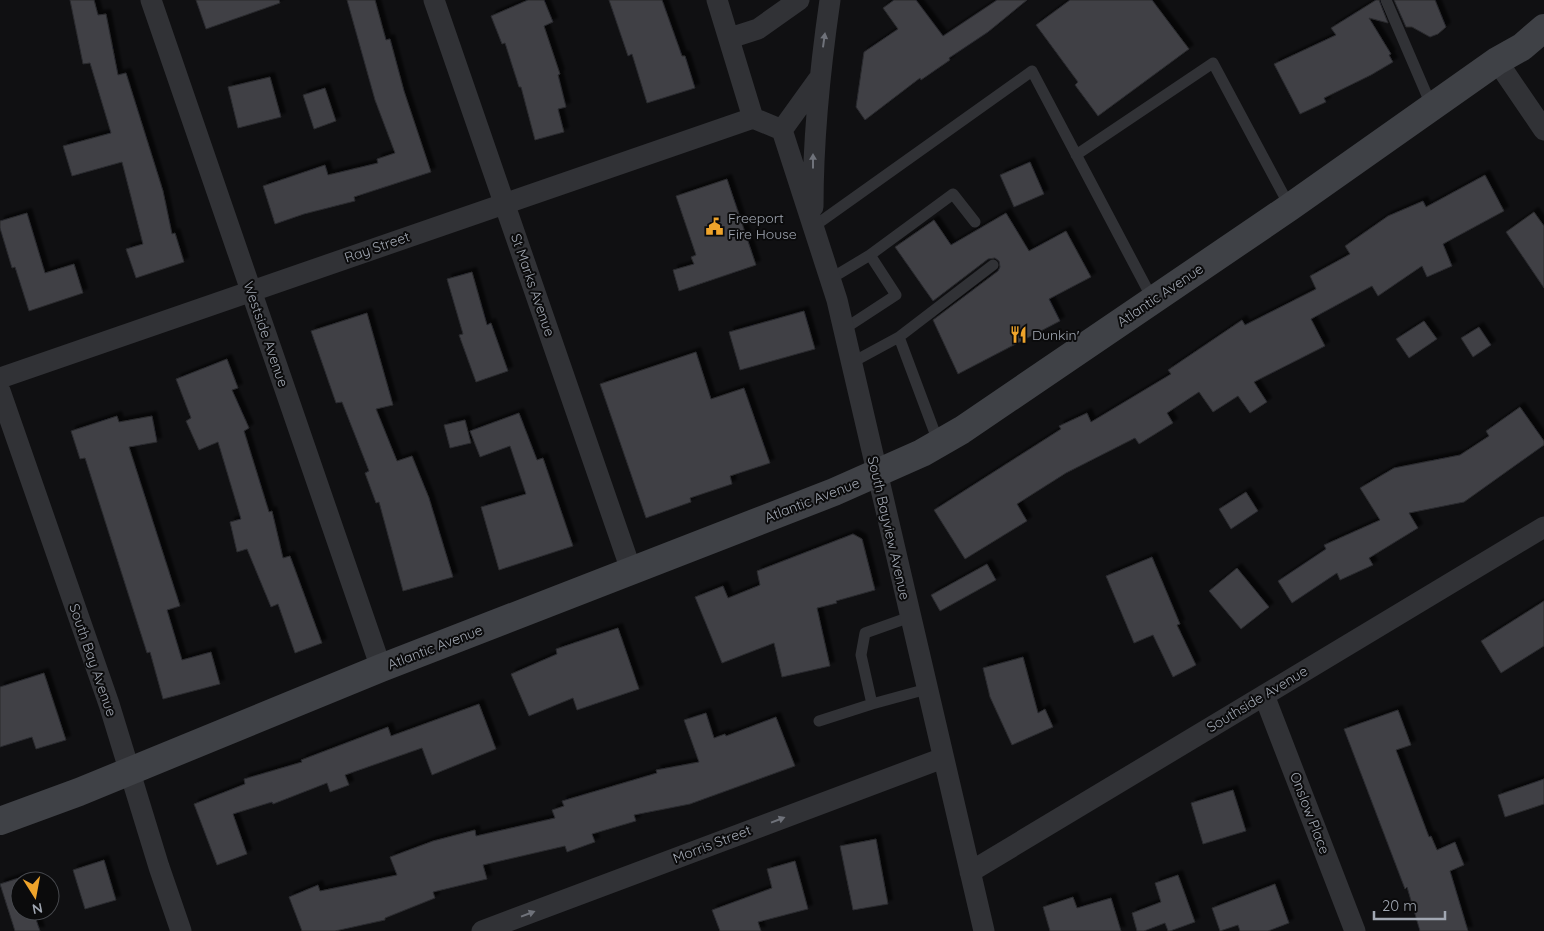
<svg xmlns="http://www.w3.org/2000/svg" width="1544" height="931" font-family="Quicksand,sans-serif">
<style>
.building{fill:#3f4045;stroke:#2a2a2e;filter:url(#shadow)}
.lines{fill:none;stroke-linecap:round;stroke-linejoin:round}
.lane{stroke:#313236;stroke-width:11}
.street{stroke:#313236;stroke-width:21}
.secondary{stroke:#3f4146;stroke-width:28}
.oneway{fill:#6f727a}
.labels{text-anchor:middle;dominant-baseline:central;stroke-width:4;stroke-linejoin:round;paint-order:stroke}
.poi-label{font-size:14px;fill:#a1a7b2;stroke:#0b0b0c;text-anchor:start}
.street-label{font-size:14px;fill:#a1a7b2;stroke:#0b0b0c}
</style>
<defs>
<filter id="shadow"><feDropShadow dx="4.5" dy="-4.5" stdDeviation="1" flood-color="#0009"/></filter>
</defs>
<rect width="100%" height="100%" fill="#101012"/>
<path class="building" d="M 70,0 L 94,0 L 98,15 L 106,14 L 118,75 L 126,73 L 163,191 L 172,234 L 175,233 L 184,262 L 136,278 L 126,249 L 143,244 L 122,162 L 72,176 L 63,146 L 111,133 L 90,63 L 83,64 Z
M 196,0 L 279,0 L 280,3 L 206,29 Z
M 347,0 L 375,0 L 386,40 L 390,39 L 404,91 L 431,172 L 354,197 L 355,201 L 304,214 L 275,224 L 263,186 L 325,165 L 328,175 L 378,163 L 377,159 L 395,153 L 375,100 Z
M 528,0 L 544,0 L 553,22 L 544,26 L 560,74 L 558,75 L 566,107 L 558,109 L 564,132 L 535,140 L 521,87 L 519,87 L 505,43 L 502,44 L 491,16 Z
M 609,0 L 662,0 L 682,56 L 685,56 L 695,88 L 647,103 L 632,54 L 628,56 Z
M 894,0 L 916,0 L 943,36 L 997,0 L 1027,0 L 988,32 L 949,58 L 950,60 L 921,80 L 920,78 L 865,120 L 856,107 L 864,52 L 898,29 L 883,8 Z
M 1070,0 L 1152,0 L 1189,49 L 1098,116 L 1075,85 L 1078,82 L 1036,25 Z
M 1376,0 L 1379,0 L 1388,23 L 1369,18 L 1391,54 L 1389,55 L 1393,62 L 1371,75 L 1324,98 L 1326,102 L 1300,114 L 1274,64 L 1336,35 L 1331,28 Z
M 1394,0 L 1435,0 L 1446,27 L 1438,34 L 1430,37 L 1412,27 L 1406,27 Z
M 270,77 L 281,117 L 238,128 L 228,87 Z
M 325,88 L 336,121 L 314,129 L 303,95 Z
M 1030,162 L 1044,194 L 1014,207 L 1000,175 Z
M 1485,175 L 1504,211 L 1443,244 L 1452,266 L 1427,277 L 1422,266 L 1378,296 L 1372,286 L 1311,319 L 1325,346 L 1254,382 L 1267,402 L 1250,413 L 1238,396 L 1213,412 L 1199,392 L 1167,413 L 1173,423 L 1139,444 L 1135,438 L 1066,473 L 1017,504 L 1027,521 L 965,559 L 934,510 L 1061,429 L 1059,426 L 1087,413 L 1091,422 L 1171,374 L 1168,370 L 1242,320 L 1245,325 L 1316,289 L 1310,276 L 1350,254 L 1345,246 L 1388,216 L 1423,201 L 1426,207 Z
M 727,179 L 756,265 L 679,291 L 673,270 L 694,264 L 691,257 L 696,255 L 676,196 Z
M 1534,212 L 1544,226 L 1544,288 L 1506,232 Z
M 27,213 L 45,273 L 74,264 L 83,293 L 29,311 L 15,267 L 12,268 L 0,228 L 0,221 Z
M 1006,213 L 1029,251 L 1066,231 L 1091,277 L 1049,299 L 1060,321 L 958,374 L 933,320 L 998,271 L 1000,267 L 999,261 L 995,258 L 988,259 L 933,301 L 895,247 L 934,220 L 951,245 Z
M 472,272 L 487,325 L 491,323 L 508,371 L 476,382 L 459,335 L 463,334 L 447,279 Z
M 804,311 L 815,349 L 740,370 L 729,332 Z
M 367,313 L 393,405 L 376,409 L 397,461 L 412,456 L 429,498 L 453,577 L 403,591 L 379,502 L 376,503 L 365,473 L 369,471 L 342,402 L 336,403 L 311,331 Z
M 1424,321 L 1437,339 L 1409,358 L 1396,339 Z
M 1479,327 L 1491,345 L 1473,357 L 1461,338 Z
M 696,352 L 711,399 L 744,388 L 770,463 L 730,476 L 732,484 L 690,498 L 691,502 L 646,518 L 600,384 Z
M 227,359 L 238,388 L 232,390 L 249,428 L 244,431 L 269,512 L 272,511 L 283,558 L 290,556 L 322,643 L 295,653 L 278,604 L 271,607 L 247,549 L 237,552 L 230,522 L 241,519 L 218,442 L 199,450 L 186,421 L 191,418 L 176,379 Z
M 1520,407 L 1544,441 L 1544,445 L 1464,502 L 1409,513 L 1418,528 L 1369,558 L 1373,565 L 1340,580 L 1337,573 L 1292,603 L 1278,581 L 1326,549 L 1324,545 L 1380,520 L 1360,488 L 1394,468 L 1460,455 L 1489,436 L 1486,431 Z
M 519,413 L 537,460 L 543,458 L 573,546 L 499,570 L 481,507 L 526,494 L 510,446 L 480,457 L 470,431 Z
M 117,416 L 119,422 L 152,416 L 157,442 L 129,447 L 180,606 L 167,610 L 182,660 L 211,652 L 220,684 L 163,699 L 150,652 L 147,653 L 85,458 L 80,459 L 71,431 Z
M 465,420 L 471,443 L 450,448 L 444,425 Z
M 1246,492 L 1258,511 L 1231,529 L 1219,509 Z
M 853,534 L 862,539 L 875,590 L 836,601 L 837,603 L 817,608 L 830,666 L 782,677 L 774,643 L 722,663 L 695,597 L 723,586 L 728,598 L 760,585 L 757,571 Z
M 1152,557 L 1180,624 L 1177,625 L 1196,665 L 1173,677 L 1153,635 L 1134,643 L 1106,576 Z
M 987,564 L 996,580 L 940,611 L 931,595 Z
M 1237,568 L 1269,607 L 1241,629 L 1209,591 Z
M 1544,601 L 1544,646 L 1501,673 L 1481,641 Z
M 618,628 L 639,689 L 577,710 L 573,698 L 529,716 L 511,674 L 557,654 L 556,649 Z
M 1023,657 L 1038,713 L 1045,709 L 1053,727 L 1012,745 L 990,697 L 983,668 Z
M 44,673 L 66,740 L 36,749 L 32,737 L 0,747 L 0,687 Z
M 479,704 L 496,749 L 432,775 L 422,748 L 345,775 L 349,785 L 330,792 L 327,783 L 273,804 L 272,802 L 233,814 L 247,854 L 217,865 L 194,804 L 245,784 L 244,779 L 302,762 L 301,760 L 388,727 L 391,736 Z
M 1398,710 L 1411,745 L 1396,750 L 1429,837 L 1431,836 L 1437,850 L 1455,842 L 1464,865 L 1450,871 L 1468,931 L 1420,931 L 1407,887 L 1405,889 L 1344,729 Z
M 706,713 L 714,738 L 725,734 L 726,736 L 776,717 L 795,766 L 690,804 L 634,815 L 636,821 L 592,834 L 595,842 L 567,852 L 565,846 L 483,865 L 487,879 L 433,892 L 435,898 L 385,918 L 385,920 L 335,931 L 302,931 L 289,897 L 318,885 L 320,891 L 397,875 L 390,857 L 433,841 L 475,830 L 476,836 L 555,818 L 552,810 L 564,806 L 562,801 L 657,773 L 656,770 L 699,762 L 684,720 Z
M 1544,779 L 1544,804 L 1505,817 L 1498,795 Z
M 1233,790 L 1246,831 L 1203,844 L 1191,803 Z
M 876,839 L 888,904 L 853,910 L 840,846 Z
M 104,860 L 116,900 L 85,909 L 73,870 Z
M 795,861 L 808,909 L 758,922 L 761,931 L 720,931 L 712,910 L 772,888 L 767,869 Z
M 1178,875 L 1195,922 L 1170,931 L 1168,931 L 1165,923 L 1144,931 L 1137,931 L 1132,913 L 1161,902 L 1155,883 Z
M 22,877 L 24,881 L 20,881 L 20,911 L 33,911 L 40,931 L 15,931 L 0,884 Z
M 1275,884 L 1289,923 L 1268,931 L 1240,931 L 1238,925 L 1220,931 L 1212,908 Z
M 1073,897 L 1077,908 L 1111,898 L 1121,931 L 1050,931 L 1043,907 Z"/>
<g class="lines">
<path class="lane" d="M 1386,0 L 1432,107
M 1076,155 L 1213,63 L 1290,207
M 813,227 L 1032,71 L 1153,300
M 830,279 L 870,255
M 844,329 L 896,295 L 870,255 L 953,194 L 975,222
M 899,337 L 993,265
M 851,363 L 899,337 L 939,444
M 910,617 L 865,633 L 861,655 L 872,704 L 927,689
M 819,721 L 872,704"/>
<path class="street" d="M 151,0 L 381,668
M 434,0 L 631,570
M 717,0 L 753,118
M 730,38 L 758,29 L 799,0
M 1497,61 L 1544,130
M 753,118 L 782,130 L 837,300 L 984,931
M 782,130 L 818,80
M 813,207 C 813,137 820,69 830,0
M 0,378 L 753,118
M 0,391 L 109,704 L 159,867 L 181,931
M 1264,695 L 1355,931
M 970,872 L 1544,527
M 482,931 L 943,758"/>
<path class="secondary" d="M 0,821 L 79,792 L 381,668 L 834,492 L 922,453 L 962,430 L 1290,207 L 1497,61 L 1522,47 L 1544,28"/>
</g>
<defs><path id="oneway-solid" d="M-6-.8H1V-3.2L6.5 0L1 3.2V.8H-6Z" transform="scale(1.25)"/></defs>
<g class="oneway">
<use href="#oneway-solid" transform="translate(824 40) rotate(-82)"/>
<use href="#oneway-solid" transform="translate(813 161) rotate(-90)"/>
<use href="#oneway-solid" transform="translate(778 820) rotate(-21)"/>
<use href="#oneway-solid" transform="translate(528 914) rotate(-21)"/>
</g>
<defs>
<symbol id="civic-bare" viewBox="-9 -9 18 18"><path d="M-.6-6.5H3V-4.5H.6V-3L4-1V1h2V6H-6V1h2V-1L-.6-3ZM-1.2 2.5V6h2.4V2.5Z" fill="#efa42b" stroke="#0b0b0c" stroke-width="2.5" paint-order="stroke"/></symbol>
<symbol id="restaurant-bare" viewBox="-9 -9 18 18"><path d="M-5-6h1v4h1v-4h1v4h1v-4h1v5L-1.5 .5V6h-2V.5L-5-1ZM5-6V6H3V1.5H1.5Q1.5-4 5-6Z" fill="#efa42b" stroke="#0b0b0c" stroke-width="2.5" paint-order="stroke"/></symbol>
</defs>
<g fill-rule="evenodd">
<use href="#civic-bare" x="702" y="214" width="25" height="25"/>
<use href="#restaurant-bare" x="1006" y="322" width="25" height="25"/>
</g>
<g class="labels">
<g class="poi-label">
<text x="728" y="218">Freeport<tspan x="728" dy="16">Fire House</tspan></text>
<text x="1032" y="335">Dunkin'</text>
</g>
<g class="street-label">
<text transform="translate(377 247) rotate(-19)">Ray Street</text>
<text transform="translate(533 285) rotate(71)">St Marks Avenue</text>
<text transform="translate(1160 295) rotate(-34)">Atlantic Avenue</text>
<text transform="translate(266 334) rotate(71)">Westside Avenue</text>
<text transform="translate(812 500) rotate(-21)">Atlantic Avenue</text>
<text transform="translate(889 528) rotate(77)">South Bayview Avenue</text>
<text transform="translate(435 647) rotate(-21)">Atlantic Avenue</text>
<text transform="translate(93 660) rotate(71)">South Bay Avenue</text>
<text transform="translate(1257 699) rotate(-31)">Southside Avenue</text>
<text transform="translate(1310 813) rotate(69)">Onslow Place</text>
<text transform="translate(712 844) rotate(-21)">Morris Street</text>
</g>
</g>
<g transform="translate(35 896) rotate(169)"><circle r="24" fill="#0b0b0c" stroke="#47494e"/>
<path d="M0-4L9 19L0 12L-9 19Z" fill="#efa42b"/>
<text y="-8" font-size="14" font-weight="bold" text-anchor="middle" fill="#a1a7b2">N</text>
</g>
<path d="M1374 911v8h71v-8" fill="none" stroke="#a1a7b2" stroke-width="2.5"/>
<text x="1382" y="911" font-size="15" fill="#a1a7b2" stroke="#0b0b0c" stroke-width="4" paint-order="stroke">20 m</text>
</svg>
